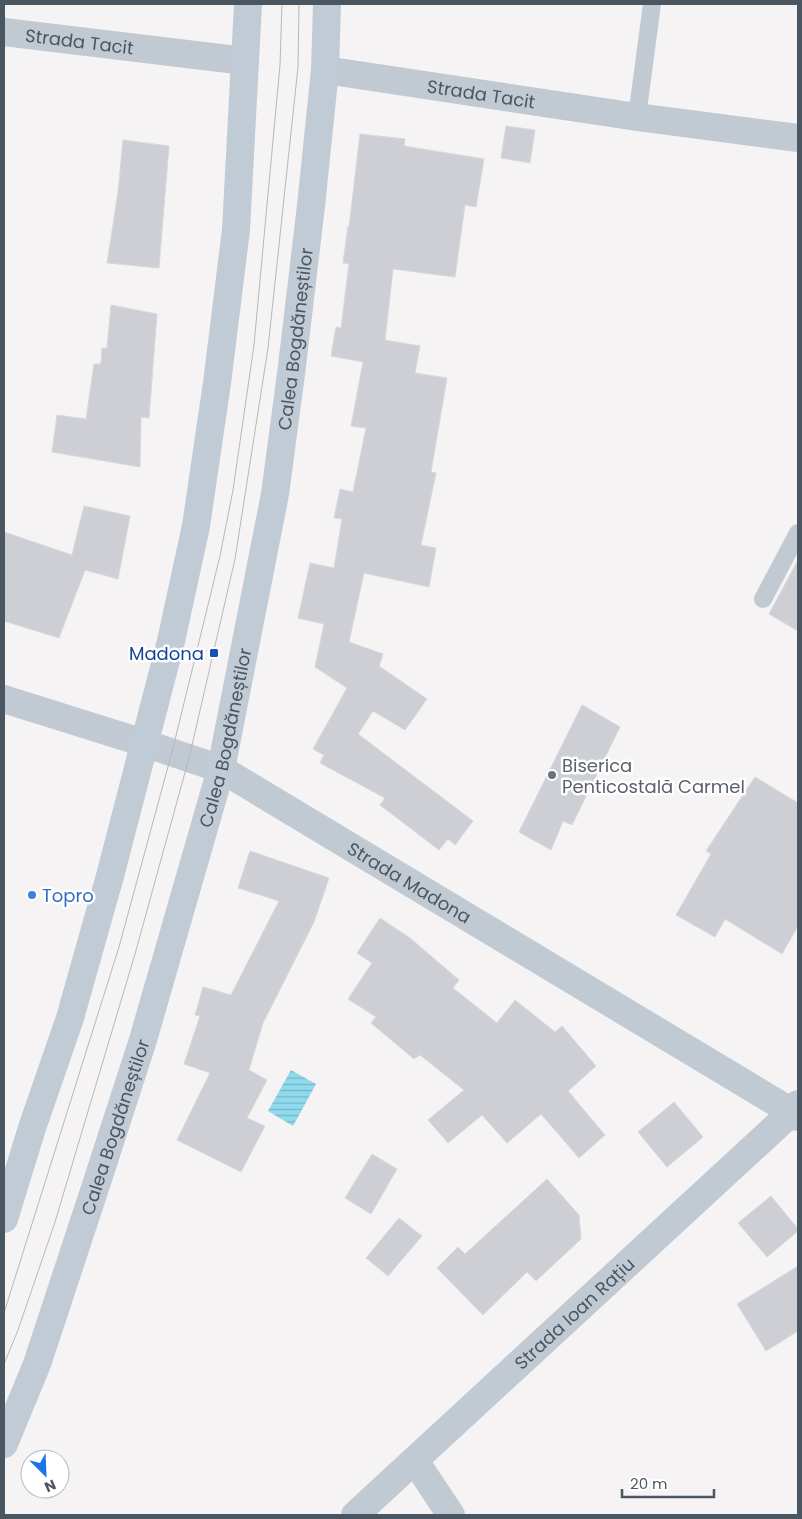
<svg xmlns="http://www.w3.org/2000/svg" width="802" height="1519" font-family="Poppins,sans-serif">
<style>
.water{fill:url(#water-rules)}
.building{fill:#cdcfd5;stroke:#d7d9de}
.lines{fill:none;stroke-linecap:round;stroke-linejoin:round}
.lane{stroke:#c1cad2;stroke-width:18}
.street{stroke:#c1cad2;stroke-width:28}
.secondary{stroke:#c1cbd6;stroke-width:28}
.tram{stroke:#b5b8bd;stroke-width:1}
.transit-dot{fill:#1a4fb4;stroke:#fff;stroke-width:2}
.worship-dot{fill:#6b7280;stroke:#fff;stroke-width:2}
.shop-dot{fill:#3f7fe0;stroke:#fff;stroke-width:2}
.labels{text-anchor:middle;dominant-baseline:central;stroke-width:5;stroke-linejoin:round;paint-order:stroke}
.street-label{font-size:18px;fill:#4a5661;stroke:#fff}
.transit-label{font-size:18px;fill:#164399;stroke:#fff;text-anchor:end}
.worship-label{font-size:18px;fill:#5b616d;stroke:#fff;text-anchor:start}
.shop-label{font-size:18px;fill:#366cbe;stroke:#fff;text-anchor:start}
</style>
<defs>
<pattern id="water-rules" width="6" height="5" patternUnits="userSpaceOnUse" patternTransform="scale(1.25)"><rect width="6" height="5" fill="#90daee"/><path d="M0 2.5h6" fill="none" stroke="#78b4c4"/></pattern>
</defs>
<rect width="100%" height="100%" fill="#f5f3f3"/>
<path class="water" d="M 291,1070 L 316,1084 L 293,1126 L 268,1111 Z"/>
<path class="building" d="M 506,126 L 535,130 L 530,163 L 501,158 Z
M 360,134 L 405,139 L 404,146 L 484,159 L 476,207 L 465,205 L 455,277 L 393,269 L 385,340 L 420,346 L 415,373 L 447,378 L 431,472 L 436,473 L 421,545 L 436,548 L 429,587 L 364,573 L 349,642 L 383,654 L 379,666 L 427,699 L 405,730 L 373,711 L 358,734 L 473,821 L 455,845 L 448,839 L 439,850 L 380,805 L 385,798 L 320,763 L 324,755 L 313,749 L 347,688 L 315,667 L 324,624 L 298,618 L 310,563 L 334,568 L 342,519 L 334,518 L 340,489 L 353,492 L 366,428 L 351,426 L 363,362 L 331,356 L 336,327 L 341,328 L 349,264 L 343,263 L 348,226 L 349,227 Z
M 123,140 L 169,146 L 159,268 L 107,263 L 118,192 Z
M 111,305 L 157,314 L 149,418 L 141,417 L 140,467 L 52,452 L 57,415 L 86,419 L 94,364 L 101,364 L 102,348 L 107,348 Z
M 84,506 L 130,516 L 118,579 L 85,570 L 59,638 L 4,621 L 4,532 L 72,555 Z
M 798,560 L 798,631 L 769,614 Z
M 582,705 L 620,727 L 572,825 L 563,821 L 551,850 L 519,832 Z
M 755,777 L 798,803 L 798,926 L 782,954 L 725,919 L 715,937 L 676,915 L 711,854 L 706,851 Z
M 250,851 L 329,878 L 314,922 L 263,1023 L 249,1070 L 267,1080 L 247,1118 L 265,1126 L 241,1172 L 177,1140 L 210,1073 L 184,1064 L 200,1016 L 195,1015 L 203,987 L 231,995 L 279,901 L 238,888 Z
M 380,918 L 410,938 L 459,980 L 453,988 L 497,1023 L 515,1000 L 555,1032 L 562,1026 L 596,1066 L 568,1091 L 605,1135 L 579,1158 L 541,1114 L 507,1143 L 482,1115 L 448,1143 L 428,1120 L 464,1090 L 420,1055 L 414,1059 L 371,1023 L 376,1017 L 348,999 L 372,963 L 357,953 Z
M 674,1102 L 703,1137 L 667,1167 L 638,1132 Z
M 372,1154 L 397,1169 L 371,1214 L 345,1198 Z
M 547,1179 L 579,1215 L 581,1239 L 536,1281 L 527,1272 L 483,1315 L 437,1268 L 458,1247 L 465,1254 Z
M 771,1196 L 798,1229 L 798,1231 L 767,1257 L 738,1223 Z
M 399,1218 L 422,1236 L 388,1276 L 366,1258 Z
M 798,1266 L 798,1331 L 766,1351 L 737,1304 Z"/>
<g class="lines">
<path class="lane" d="M 637,117 L 652,4
M 763,599 L 798,533"/>
<g class="street">
<path id="s1" d="M 4,32 L 245,61"/>
<path id="s2" d="M 325,70 L 637,117 L 798,138"/>
<path id="s3" d="M 4,699 L 144,743 L 221,769 L 792,1112 L 798,1117"/>
<path d="M 415,1461 L 451,1515"/>
<path id="s4" d="M 355,1515 L 792,1112 L 798,1104"/>
</g>
<g class="secondary">
<path d="M 4,1219 L 32,1128 L 70,1018 L 110,876 L 171,641 L 196,526 L 217,383 L 236,230 L 248,4"/>
<path id="s5" d="M 4,1444 L 37,1364 L 96,1185 L 143,1040 L 221,769 L 275,494 L 291,374 L 311,206 L 325,70 L 327,4"/>
</g>
<path class="tram" d="M 4,1313 L 119,947 L 172,752 L 220,556 L 233,490 L 254,345 L 280,65 L 282,4
M 4,1364 L 18,1330 L 55,1222 L 135,954 L 189,758 L 235,559 L 268,348 L 298,67 L 299,4"/>
</g>
<rect class="transit-dot" x="209" y="648" width="10" height="10" rx="2.5"/>
<circle class="worship-dot" cx="552" cy="775" r="5"/>
<circle class="shop-dot" cx="32" cy="895" r="5"/>
<g class="labels">
<g class="street-label">
<text stroke="none"><textPath href="#s1" startOffset="76">Strada Tacit</textPath></text>
<text stroke="none"><textPath href="#s2" startOffset="158">Strada Tacit</textPath></text>
<text stroke="none"><textPath href="#s5" startOffset="1146">Calea Bogdăneștilor</textPath></text>
<text stroke="none"><textPath href="#s5" startOffset="741">Calea Bogdăneștilor</textPath></text>
<text stroke="none"><textPath href="#s3" startOffset="448">Strada Madona</textPath></text>
<text stroke="none"><textPath href="#s5" startOffset="336">Calea Bogdăneștilor</textPath></text>
<text stroke="none"><textPath href="#s4" startOffset="298">Strada Ioan Rațiu</textPath></text>
</g>
<g class="transit-label">
<text x="204" y="653">Madona</text>
</g>
<g class="worship-label">
<text x="562" y="765">Biserica<tspan x="562" dy="21">Penticostală Carmel</tspan></text>
</g>
<g class="shop-label">
<text x="42" y="895">Topro</text>
</g>
</g>
<rect width="802" height="1519" fill="none" stroke="#4a5661" stroke-width="10"/>
<g transform="translate(45 1474) rotate(156)"><circle r="24" fill="#ffffff" stroke="#b7bbc0"/>
<path d="M0-4L9 19L0 12L-9 19Z" fill="#1a73e8"/>
<text y="-8" font-size="14" font-weight="bold" text-anchor="middle" fill="#4a5661">N</text>
</g>
<path d="M622 1489v8h92v-8" fill="none" stroke="#4a5661" stroke-width="2.5"/>
<text x="630" y="1489" font-size="15" fill="#4a5661" stroke="#ffffff" stroke-width="4" paint-order="stroke">20 m</text>
</svg>
